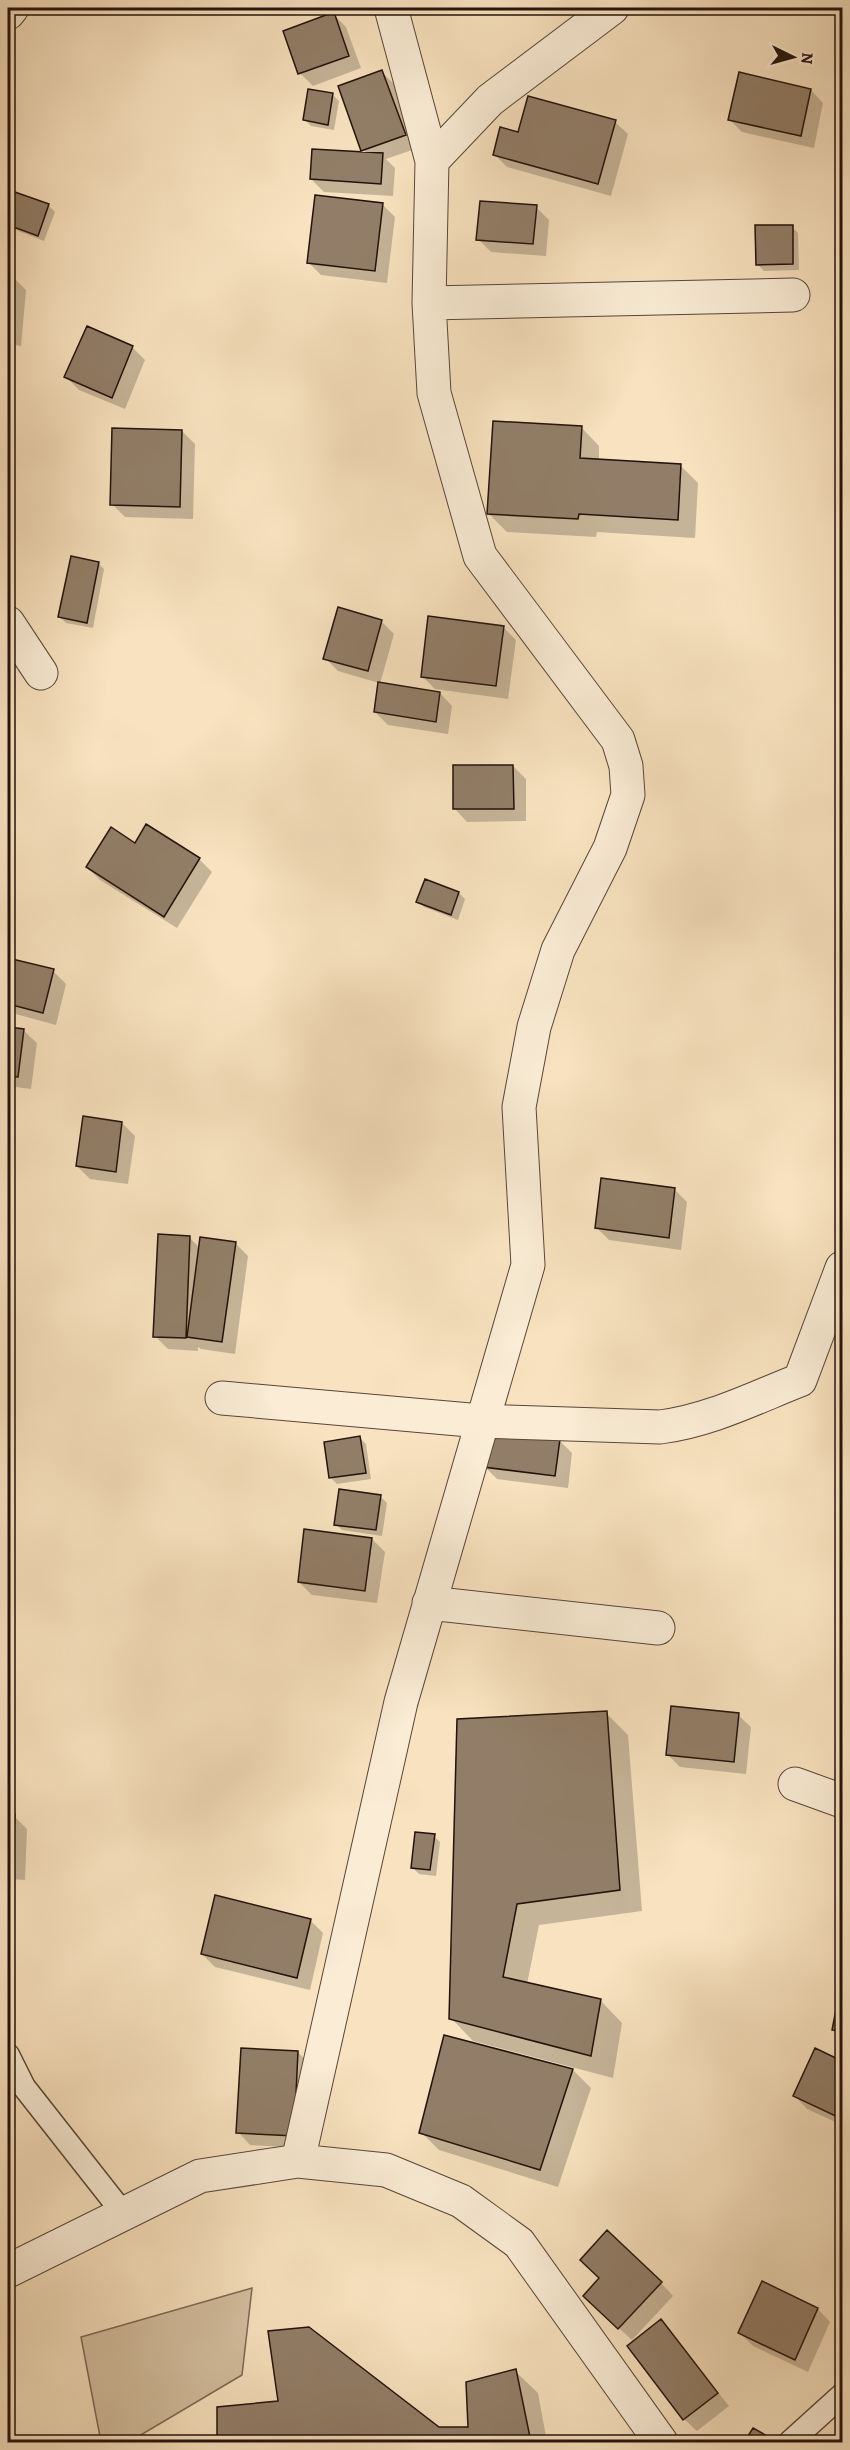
<svg xmlns="http://www.w3.org/2000/svg" width="850" height="2450" font-family="Alegreya,serif">
<style>
.green{fill:#d4bfa0;stroke:#7c6855;stroke-width:1.5}
.shadow{fill:#0003}
.building{fill:#927e68;stroke:#24120a;stroke-width:1.5}
.lines{fill:none;stroke-linecap:round;stroke-linejoin:round}
.service-casing{stroke:#594637;stroke-width:25}
.minor-casing{stroke:#594637;stroke-width:35}
.service{stroke:#faecd5;stroke-width:22}
.minor{stroke:#faecd5;stroke-width:33}
</style>
<rect width="100%" height="100%" fill="#f8e2bf"/>
<filter id="stains"><feTurbulence type="fractalNoise" baseFrequency=".00333" numOctaves="4"/><feColorMatrix values="0 0 0 0 .2 0 0 0 0 .09 0 0 0 0 .02 0 0 0 .5 -.17"/></filter>
<radialGradient id="worn" r=".72"><stop offset=".6" stop-color="#630" stop-opacity="0"/><stop offset="1" stop-color="#630" stop-opacity=".3"/></radialGradient>
<path class="green" d="M 252,2288 L 242,2375 L 129,2442 L 101,2442 L 81,2337 Z"/>
<path class="shadow" d="M 333,14 L 346,27 L 361,68 L 313,86 L 300,73 Z
M 382,72 L 395,85 L 418,148 L 386,159 L 395,168 L 393,196 L 324,192 L 311,179 L 366,154 L 340,87 Z
M 309,90 L 333,95 L 339,101 L 334,130 L 311,126 L 304,119 Z
M 811,90 L 823,103 L 814,148 L 742,132 L 729,119 Z
M 615,122 L 628,134 L 611,196 L 507,167 L 494,154 Z
M 13,193 L 48,205 L 55,212 L 44,241 L 8,227 L 8,209 Z
M 382,204 L 395,217 L 387,283 L 321,275 L 309,263 Z
M 536,207 L 549,220 L 546,256 L 491,252 L 478,239 Z
M 792,227 L 798,233 L 799,270 L 764,271 L 757,264 Z
M 8,277 L 14,278 L 26,290 L 21,346 L 8,344 Z
M 132,347 L 145,360 L 125,409 L 79,390 L 66,377 Z
M 581,427 L 599,446 L 599,461 L 680,465 L 698,483 L 695,538 L 597,532 L 596,537 L 507,532 L 489,514 Z
M 182,431 L 195,444 L 193,519 L 125,517 L 112,504 Z
M 98,563 L 104,569 L 93,628 L 66,623 L 60,617 Z
M 381,621 L 394,634 L 380,684 L 440,693 L 452,706 L 448,734 L 388,725 L 375,712 L 379,683 L 338,671 L 325,658 Z
M 503,627 L 516,640 L 508,699 L 435,689 L 422,676 Z
M 513,766 L 526,779 L 526,821 L 467,822 L 455,809 Z
M 135,845 L 199,859 L 212,872 L 177,928 L 100,880 L 87,867 Z
M 425,881 L 459,893 L 465,899 L 458,920 L 424,907 L 418,901 Z
M 8,959 L 53,971 L 66,984 L 56,1025 L 8,1012 Z
M 8,1028 L 24,1031 L 37,1043 L 31,1089 L 8,1086 Z
M 122,1123 L 135,1136 L 128,1184 L 90,1179 L 77,1166 Z
M 674,1189 L 687,1202 L 681,1250 L 609,1240 L 596,1227 Z
M 189,1237 L 200,1248 L 235,1243 L 248,1256 L 235,1354 L 201,1349 L 198,1347 L 198,1351 L 168,1349 L 155,1336 Z
M 360,1438 L 366,1444 L 371,1479 L 337,1484 L 331,1478 Z
M 559,1440 L 572,1453 L 568,1488 L 497,1479 L 484,1466 Z
M 380,1496 L 387,1503 L 382,1536 L 342,1530 L 336,1524 Z
M 372,1539 L 385,1552 L 377,1603 L 312,1595 L 299,1582 Z
M 606,1713 L 628,1735 L 642,1911 L 539,1925 L 527,1984 L 600,2000 L 622,2023 L 613,2078 L 473,2041 L 451,2018 Z
M 738,1715 L 751,1727 L 746,1774 L 680,1767 L 667,1754 Z
M 8,1750 L 10,1753 L 8,1793 Z
M 8,1815 L 14,1816 L 27,1829 L 25,1880 L 8,1879 Z
M 434,1836 L 440,1842 L 436,1876 L 419,1874 L 412,1867 Z
M 310,1920 L 323,1933 L 310,1990 L 215,1967 L 202,1954 Z
M 842,1986 L 842,2038 L 834,2029 Z
M 445,2037 L 573,2070 L 591,2088 L 558,2187 L 439,2150 L 421,2132 Z
M 815,2050 L 842,2063 L 842,2125 L 807,2109 L 795,2096 Z
M 298,2052 L 310,2065 L 306,2148 L 250,2145 L 238,2132 Z
M 601,2278 L 661,2283 L 673,2296 L 632,2340 L 598,2309 Z
M 762,2283 L 818,2309 L 830,2322 L 808,2372 L 753,2346 L 740,2333 Z
M 661,2321 L 729,2406 L 697,2431 L 684,2419 Z
M 515,2371 L 538,2393 L 547,2442 L 219,2442 L 218,2408 L 439,2428 L 470,2428 Z"/>
<path class="building" d="M 334,12 L 349,56 L 298,74 L 283,31 Z
M 382,70 L 406,135 L 361,151 L 338,86 Z
M 739,72 L 811,89 L 801,136 L 728,120 Z
M 308,89 L 333,93 L 328,125 L 303,120 Z
M 528,96 L 616,120 L 598,184 L 493,155 L 500,127 L 518,132 Z
M 312,149 L 383,153 L 381,184 L 310,179 Z
M 12,191 L 49,204 L 38,236 L 8,225 L 8,204 Z
M 315,195 L 383,203 L 375,271 L 307,263 Z
M 480,201 L 537,205 L 533,244 L 476,240 Z
M 755,225 L 793,225 L 793,264 L 756,265 Z
M 8,275 L 14,276 L 8,334 Z
M 87,326 L 133,346 L 112,398 L 64,377 Z
M 493,421 L 582,426 L 580,458 L 681,464 L 678,520 L 579,514 L 578,519 L 487,514 Z
M 112,428 L 182,430 L 180,507 L 110,505 Z
M 71,556 L 99,562 L 87,623 L 58,617 Z
M 338,607 L 382,620 L 368,671 L 323,659 Z
M 428,616 L 504,626 L 496,686 L 421,677 Z
M 378,682 L 440,692 L 436,722 L 374,712 Z
M 453,765 L 513,765 L 514,809 L 453,809 Z
M 146,824 L 200,858 L 164,917 L 86,867 L 111,827 L 135,843 Z
M 425,879 L 459,892 L 451,915 L 416,902 Z
M 8,958 L 54,969 L 43,1013 L 8,1004 Z
M 8,1027 L 24,1029 L 18,1077 L 8,1076 Z
M 83,1116 L 122,1122 L 116,1172 L 76,1166 Z
M 601,1178 L 675,1188 L 669,1238 L 595,1228 Z
M 158,1234 L 190,1236 L 186,1338 L 153,1337 Z
M 200,1237 L 236,1242 L 222,1342 L 187,1337 Z
M 487,1430 L 560,1439 L 555,1476 L 483,1467 Z
M 360,1436 L 366,1473 L 329,1478 L 324,1442 Z
M 339,1489 L 381,1495 L 376,1530 L 334,1525 Z
M 304,1529 L 372,1538 L 365,1591 L 298,1582 Z
M 671,1706 L 739,1713 L 734,1762 L 666,1755 Z
M 607,1711 L 620,1890 L 517,1904 L 503,1977 L 601,1999 L 591,2056 L 449,2019 L 457,1719 Z
M 8,1814 L 15,1814 L 12,1868 L 8,1868 Z
M 415,1832 L 435,1834 L 430,1870 L 411,1868 Z
M 215,1895 L 311,1919 L 297,1978 L 201,1954 Z
M 841,1984 L 842,1984 L 842,2032 L 832,2030 Z
M 444,2035 L 573,2069 L 540,2170 L 419,2133 Z
M 241,2048 L 298,2051 L 294,2136 L 236,2133 Z
M 815,2048 L 842,2061 L 842,2119 L 793,2096 Z
M 607,2230 L 662,2282 L 618,2329 L 583,2296 L 599,2278 L 580,2260 Z
M 762,2281 L 818,2308 L 795,2360 L 738,2333 Z
M 661,2319 L 718,2393 L 683,2420 L 627,2346 Z
M 309,2327 L 439,2427 L 468,2427 L 466,2382 L 516,2369 L 531,2442 L 217,2442 L 217,2407 L 278,2401 L 268,2331 Z
M 753,2428 L 778,2442 L 744,2442 Z"/>
<g class="lines">
<defs>
<path id="service" d="M 8,2055 L 24,2087 L 123,2213
M 790,2442 L 842,2395"/>
<path id="minor" d="M 8,13 L 12,8
M 432,161 L 490,100 L 612,8
M 429,303 L 793,295
M 8,623 L 41,673
M 222,1398 L 481,1421 L 660,1427 C 709,1421 754,1398 800,1380 L 842,1268
M 429,1603 L 658,1628
M 795,1784 L 842,1801
M 298,2161 L 401,1702 L 528,1265 L 519,1107 L 534,1027 L 558,950 L 610,848 L 628,795 L 626,766 L 618,740 L 480,556 L 434,393 L 429,303 L 432,161 L 391,8
M 8,2271 L 200,2176 L 298,2161 L 386,2170 L 461,2201 L 519,2243 L 661,2442"/>
</defs>
<use href="#service" class="service-casing"/>
<use href="#minor" class="minor-casing"/>
<use href="#service" class="service"/>
<use href="#minor" class="minor"/>
</g>
<rect width="850" height="2450" fill="none" stroke="#f8e2bf" stroke-width="30"/>
<rect x="9" y="9" width="832" height="2432" fill="none" stroke="#24120a" stroke-width="3"/>
<rect x="15" y="15" width="820" height="2420" fill="none" stroke="#24120a" stroke-width="1.5"/>
<g transform="translate(793 57) rotate(95)" stroke="#faecd5" stroke-width="4.5" paint-order="stroke">
<path d="M0-4.5L10 22L0 15L-10 22Z" fill="#24120a"/>
<text y="-9" font-size="16" font-weight="bold" text-anchor="middle" fill="#24120a">N</text>
</g>
<rect width="100%" height="100%" filter="url(#stains)"/>
<rect width="100%" height="100%" fill="url(#worn)"/>
</svg>
